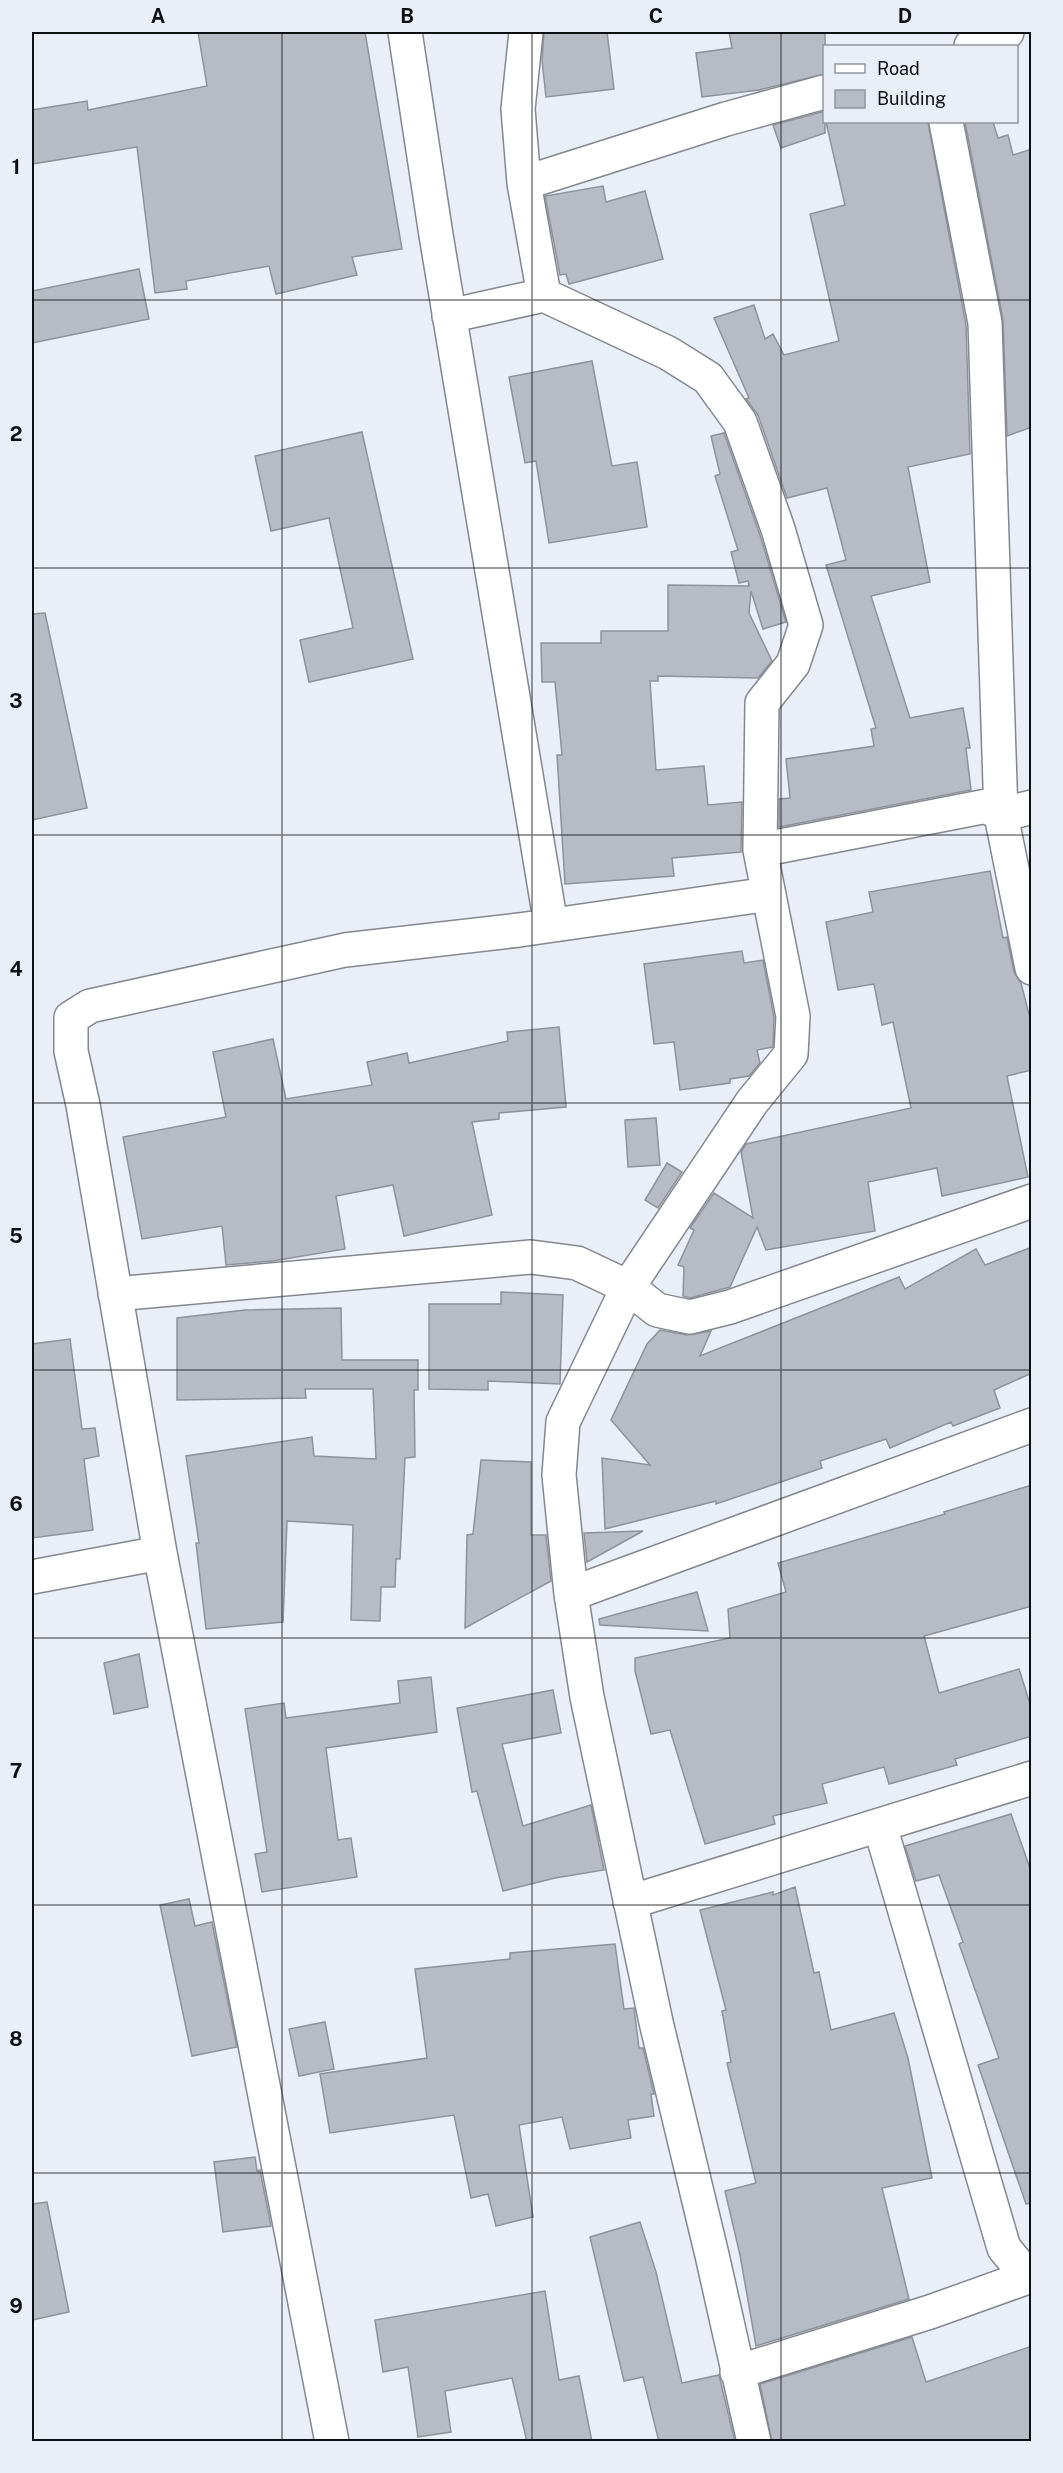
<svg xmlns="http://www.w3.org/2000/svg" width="1063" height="2473" font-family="'Public Sans',sans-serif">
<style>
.building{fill:#b7bbc3;stroke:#8e9299;stroke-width:1.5}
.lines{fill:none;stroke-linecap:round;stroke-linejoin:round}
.street-casing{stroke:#83878e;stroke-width:36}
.street{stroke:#fff;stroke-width:33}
.grid{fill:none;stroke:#0e0f12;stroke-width:1.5;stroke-opacity:0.55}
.neatline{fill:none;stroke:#0e0f12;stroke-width:2}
.grid-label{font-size:20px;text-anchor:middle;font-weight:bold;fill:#0e0f12}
</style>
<rect width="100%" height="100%" fill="#eaeef6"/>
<path class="building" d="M 198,32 L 365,32 L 402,249 L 352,257 L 357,275 L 276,294 L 269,266 L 186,281 L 187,289 L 155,293 L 137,147 L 32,164 L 32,110 L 87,101 L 88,110 L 207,86 Z
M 544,32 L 607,32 L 614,89 L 546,97 L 542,60 Z
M 729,32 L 825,32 L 825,74 L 759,90 L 702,97 L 696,53 L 732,48 Z
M 825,111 L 825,133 L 781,148 L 773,125 Z
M 826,122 L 928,122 L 966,325 L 970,454 L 908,467 L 930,582 L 871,596 L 910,718 L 963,708 L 970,748 L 966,748 L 971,790 L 779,827 L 779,799 L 790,798 L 786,759 L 874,746 L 871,729 L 876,728 L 826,565 L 846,560 L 827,488 L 787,498 L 758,415 L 746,399 L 749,398 L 714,318 L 754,305 L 765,339 L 773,334 L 784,355 L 839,341 L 810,214 L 845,205 Z
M 965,122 L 993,122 L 998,138 L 1008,135 L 1013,155 L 1032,149 L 1032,427 L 1007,436 L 1003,320 Z
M 603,186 L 606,202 L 645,191 L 663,259 L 569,284 L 566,274 L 560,275 L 545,196 Z
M 139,269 L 149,319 L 32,343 L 32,291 Z
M 592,361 L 612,466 L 637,462 L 647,527 L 549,543 L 536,461 L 525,463 L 509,377 Z
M 362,432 L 413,659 L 309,682 L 300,640 L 353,628 L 329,518 L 271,531 L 255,456 Z
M 724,433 L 760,535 L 786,622 L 763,629 L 751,591 L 749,613 L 772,661 L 758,678 L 658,676 L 658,681 L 650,681 L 656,770 L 704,766 L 708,805 L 742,802 L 741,852 L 672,858 L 674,876 L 565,884 L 557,755 L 562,755 L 555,682 L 542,682 L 541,643 L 601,643 L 601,631 L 668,631 L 668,585 L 749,586 L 748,581 L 739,583 L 731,552 L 738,550 L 715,476 L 720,474 L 711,436 Z
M 45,613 L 87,808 L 32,820 L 32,614 Z
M 990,871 L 1003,938 L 1007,937 L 1014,972 L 1021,983 L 1032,1026 L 1032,1070 L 1007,1076 L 1028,1177 L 942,1196 L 937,1168 L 868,1182 L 875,1231 L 766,1250 L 757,1227 L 730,1287 L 690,1298 L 683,1296 L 684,1267 L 678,1265 L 694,1230 L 690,1228 L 714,1193 L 753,1218 L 741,1152 L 746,1144 L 911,1108 L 893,1022 L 882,1025 L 874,984 L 838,990 L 826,922 L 873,912 L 869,892 Z
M 742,951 L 744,963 L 763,960 L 774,1017 L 773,1047 L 757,1050 L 760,1063 L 749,1076 L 730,1079 L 730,1083 L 680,1090 L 674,1042 L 654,1044 L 644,964 Z
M 559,1027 L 566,1107 L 499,1113 L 499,1119 L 472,1122 L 492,1215 L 404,1236 L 393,1185 L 336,1196 L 345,1249 L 273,1261 L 226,1265 L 222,1226 L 142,1239 L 123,1137 L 226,1117 L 213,1052 L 273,1039 L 286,1099 L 372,1085 L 367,1062 L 407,1053 L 409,1063 L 508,1041 L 507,1032 Z
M 656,1118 L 660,1165 L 628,1167 L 625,1120 Z
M 667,1163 L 682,1172 L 658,1208 L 645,1200 Z
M 1032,1247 L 1032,1373 L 994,1390 L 1000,1408 L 953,1426 L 951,1422 L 890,1448 L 886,1439 L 820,1461 L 822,1468 L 716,1504 L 716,1501 L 605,1529 L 602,1458 L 650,1465 L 611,1420 L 647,1344 L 660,1330 L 687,1335 L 711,1331 L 700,1356 L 899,1277 L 905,1289 L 976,1249 L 985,1265 Z
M 501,1292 L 563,1295 L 560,1384 L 488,1381 L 488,1390 L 429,1389 L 429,1304 L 501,1304 Z
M 341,1308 L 342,1360 L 418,1360 L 418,1390 L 414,1390 L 415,1457 L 405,1458 L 400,1559 L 396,1559 L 395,1587 L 381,1587 L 380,1621 L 351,1620 L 353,1525 L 287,1521 L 283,1622 L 206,1629 L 196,1543 L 199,1543 L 186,1456 L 312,1437 L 314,1456 L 376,1459 L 373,1389 L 305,1389 L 306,1398 L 177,1400 L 177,1318 L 245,1310 Z
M 70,1339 L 82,1429 L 95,1428 L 99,1456 L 84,1459 L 93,1530 L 32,1538 L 32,1344 Z
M 481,1460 L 531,1462 L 531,1535 L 546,1535 L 551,1581 L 465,1628 L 467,1535 L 473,1534 Z
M 1032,1485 L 1032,1606 L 924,1636 L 939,1693 L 1019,1669 L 1032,1710 L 1032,1736 L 955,1759 L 957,1765 L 889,1784 L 884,1767 L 822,1784 L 827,1803 L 773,1816 L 775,1824 L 705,1844 L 670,1730 L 651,1734 L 635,1671 L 635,1658 L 730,1638 L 728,1609 L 786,1592 L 778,1563 L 945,1514 L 944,1512 Z
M 643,1531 L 587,1562 L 584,1533 Z
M 697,1592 L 708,1631 L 600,1625 L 599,1619 Z
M 139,1654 L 148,1707 L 114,1714 L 104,1663 Z
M 431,1677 L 437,1732 L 326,1748 L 338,1840 L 351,1838 L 357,1877 L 262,1892 L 255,1854 L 267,1852 L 245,1709 L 284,1703 L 286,1718 L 400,1703 L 398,1681 Z
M 553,1690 L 561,1733 L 502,1744 L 523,1826 L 591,1805 L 604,1870 L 555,1878 L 503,1891 L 477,1791 L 472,1792 L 457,1708 Z
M 1011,1814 L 1032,1874 L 1032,2203 L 1026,2204 L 978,2065 L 999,2058 L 959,1944 L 963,1942 L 939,1875 L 916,1881 L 905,1846 Z
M 795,1887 L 814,1973 L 819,1972 L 831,2030 L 894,2013 L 908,2058 L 932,2178 L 882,2188 L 909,2299 L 756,2346 L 740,2255 L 725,2191 L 756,2183 L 727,2063 L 731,2062 L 722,2011 L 726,2010 L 700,1910 L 773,1892 L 773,1895 Z
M 189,1899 L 195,1926 L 212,1922 L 237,2047 L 192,2056 L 160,1905 Z
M 615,1944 L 624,2009 L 634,2008 L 639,2048 L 643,2048 L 654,2094 L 651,2094 L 654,2116 L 628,2120 L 631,2138 L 570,2149 L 562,2117 L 519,2125 L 533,2217 L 496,2226 L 488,2194 L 471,2198 L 454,2115 L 330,2133 L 320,2074 L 427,2058 L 415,1969 L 510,1959 L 510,1953 Z
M 325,2022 L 334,2069 L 299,2076 L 289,2029 Z
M 255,2157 L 257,2171 L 260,2170 L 271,2226 L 223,2232 L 214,2162 Z
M 47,2202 L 69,2312 L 32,2320 L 32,2204 Z
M 640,2222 L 656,2272 L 682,2383 L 719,2375 L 735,2442 L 659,2442 L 643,2377 L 624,2381 L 590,2237 Z
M 545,2291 L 559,2380 L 579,2376 L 592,2442 L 527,2442 L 512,2378 L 445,2391 L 451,2432 L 418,2437 L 408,2367 L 383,2372 L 375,2320 Z
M 912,2337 L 926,2382 L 1032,2346 L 1032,2442 L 772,2442 L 760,2384 Z"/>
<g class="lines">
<defs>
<path id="street" d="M 405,32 L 436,235 L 551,925
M 526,32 L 518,109 L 524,183 L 544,295 L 668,353 L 708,378 L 740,422 L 778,529 L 806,625 L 793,664 L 762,703 L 760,850 L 793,1016 L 791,1054 L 752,1102 L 628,1287 L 563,1422 L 559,1475 L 571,1594 L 587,1697 L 656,2022 L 712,2255 L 754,2442
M 971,46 L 1007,32
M 946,122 L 985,323 L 1001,815 L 1032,968
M 524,183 L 726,119 L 824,92
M 449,316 L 544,295
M 760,850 L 987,806 L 1001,815 L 1032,807
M 115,1294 L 531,1257 L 577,1263 L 628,1287 L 657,1310 L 690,1317 L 730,1307 L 1032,1201
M 32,1577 L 160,1553
M 571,1594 L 1032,1425
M 880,1826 L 1004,2248 L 1028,2277 L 1032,2277
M 630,1902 L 1032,1778
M 737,2372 L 930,2312 L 1028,2277
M 332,2442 L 160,1553 L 83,1105 L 71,1051 L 71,1018 L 90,1006 L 345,950 L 519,930 L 769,894"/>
</defs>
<use href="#street" class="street-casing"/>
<use href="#street" class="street"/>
</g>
<path class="grid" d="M 282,32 L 282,2442M 532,32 L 532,2442M 781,32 L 781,2442M 32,300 L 1032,300M 32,568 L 1032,568M 32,835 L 1032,835M 32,1103 L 1032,1103M 32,1370 L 1032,1370M 32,1638 L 1032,1638M 32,1905 L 1032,1905M 32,2173 L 1032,2173"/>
<rect width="1063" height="2473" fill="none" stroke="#eaeef6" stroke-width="66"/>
<rect x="823" y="45" width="195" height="78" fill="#eaeef6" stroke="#92959b" stroke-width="1.5"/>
<rect x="835" y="64" width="30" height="9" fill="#ffffff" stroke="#92959b" stroke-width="1.5"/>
<text x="877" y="75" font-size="18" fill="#0e0f12">Road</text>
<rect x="835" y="90" width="30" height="18" fill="#b7bbc3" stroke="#92959b" stroke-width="1.5"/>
<text x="877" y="105" font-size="18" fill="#0e0f12">Building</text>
<rect x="33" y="33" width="997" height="2407" class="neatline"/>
<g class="grid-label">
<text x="158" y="23">A</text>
<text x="407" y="23">B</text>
<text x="656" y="23">C</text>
<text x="905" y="23">D</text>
<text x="16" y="174">1</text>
<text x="16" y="441">2</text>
<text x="16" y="708">3</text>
<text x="16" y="976">4</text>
<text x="16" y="1243">5</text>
<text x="16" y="1511">6</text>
<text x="16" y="1778">7</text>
<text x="16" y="2046">8</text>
<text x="16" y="2313">9</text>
</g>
</svg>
